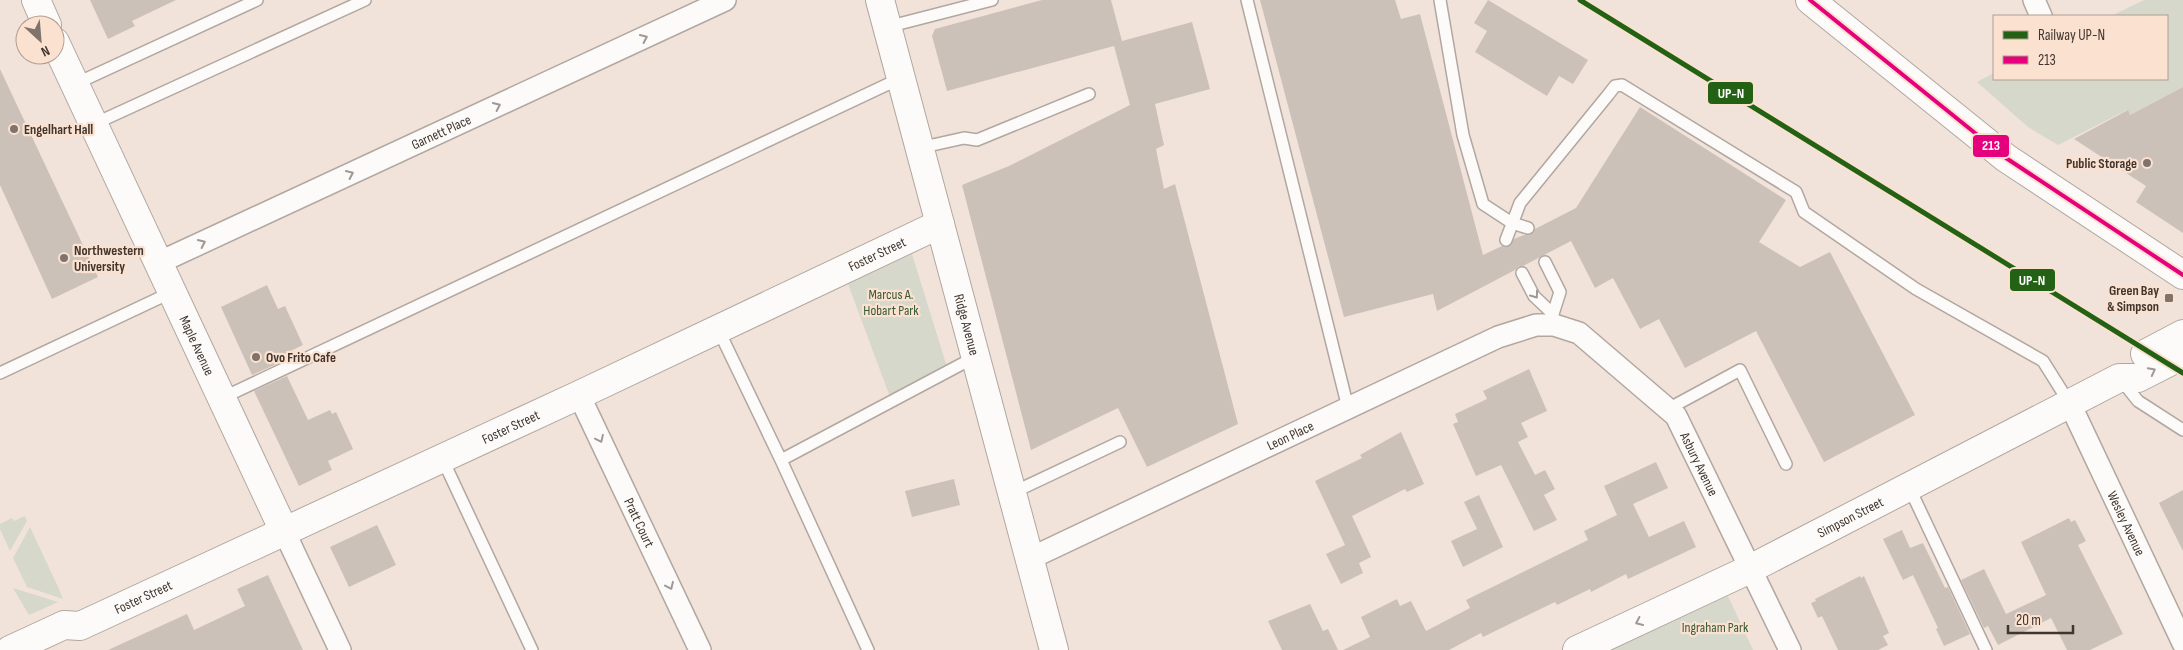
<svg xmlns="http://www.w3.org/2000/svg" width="2183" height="650" font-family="'Sofia Sans Condensed',sans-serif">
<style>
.green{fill:#d6d8cb}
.building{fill:#ccc1b8}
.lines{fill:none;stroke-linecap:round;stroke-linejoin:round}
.service-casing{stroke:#b2a7a0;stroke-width:14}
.minor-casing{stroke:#b2a7a0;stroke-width:24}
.tertiary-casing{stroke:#b2a7a0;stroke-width:30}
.secondary-casing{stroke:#b2a7a0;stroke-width:30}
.service{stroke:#fdfbf9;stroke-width:11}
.minor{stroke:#fdfbf9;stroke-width:21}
.tertiary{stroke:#fdfbf9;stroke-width:28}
.secondary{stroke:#fdfbf9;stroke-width:28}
.bus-1-casing{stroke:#fbe1d0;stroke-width:8}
.bus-1{stroke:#e5007d;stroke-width:4}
.rail-1-casing{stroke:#fbe1d0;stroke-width:9}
.rail-1{stroke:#236214;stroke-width:5}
.oneway{stroke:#9f9894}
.poi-dot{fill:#7f736b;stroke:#fbe1d0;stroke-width:2}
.labels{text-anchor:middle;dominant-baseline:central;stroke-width:4.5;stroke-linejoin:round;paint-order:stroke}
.poi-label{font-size:14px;font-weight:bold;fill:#41362f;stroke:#fbe1d0;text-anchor:start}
.street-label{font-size:14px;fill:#41362f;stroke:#fbe1d0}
.park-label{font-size:14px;fill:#355a34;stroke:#fbe1d0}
.line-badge{stroke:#fbe1d0;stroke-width:2}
.badge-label{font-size:14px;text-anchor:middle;font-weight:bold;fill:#fff}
</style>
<rect width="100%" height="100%" fill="#f1e3da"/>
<path class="green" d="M 2144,0 L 2183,0 L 2183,87 L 2130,115 L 2127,110 L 2058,145 L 2028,127 L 1977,82 L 1994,73 L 1994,79 L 2167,79 L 2167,16 L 2111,16 Z
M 912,254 L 947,367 L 890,397 L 848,284 Z
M 25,516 L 27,521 L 10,551 L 0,529 L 0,524 L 12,518 L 14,521 Z
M 30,527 L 59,589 L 63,599 L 27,587 L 13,558 Z
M 13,588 L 58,602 L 29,615 Z
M 1728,596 L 1753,650 L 1610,650 Z"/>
<path class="building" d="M 90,0 L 176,0 L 132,21 L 135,26 L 108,39 Z
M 1042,0 L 1111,0 L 1122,41 L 1192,22 L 1210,89 L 1155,104 L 1164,145 L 1156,149 L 1164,189 L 1175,184 L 1238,424 L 1147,467 L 1118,408 L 1031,450 L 962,185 L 1009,166 L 1130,105 L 1114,46 L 947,91 L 932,36 L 935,29 Z
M 1260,0 L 1395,0 L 1401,19 L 1420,14 L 1483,255 L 1502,246 L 1510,246 L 1514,239 L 1524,235 L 1530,235 L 1535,229 L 1576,208 L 1640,107 L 1786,200 L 1759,242 L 1800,267 L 1830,252 L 1915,415 L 1824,462 L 1756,331 L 1685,368 L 1659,319 L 1640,329 L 1613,278 L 1595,288 L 1571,241 L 1523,266 L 1519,266 L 1515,270 L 1437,311 L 1433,294 L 1344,317 Z
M 1488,0 L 1588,60 L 1573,84 L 1559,76 L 1547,96 L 1475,52 L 1487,31 L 1474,23 Z
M 0,69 L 98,277 L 52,299 L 0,185 Z
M 2183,87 L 2183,233 L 2136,202 L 2146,186 L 2074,139 L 2128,110 L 2130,115 Z
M 267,285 L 278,309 L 285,306 L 303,345 L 278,357 L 281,362 L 252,375 L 221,307 Z
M 1529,369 L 1547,411 L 1521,423 L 1528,437 L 1518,442 L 1535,475 L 1545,470 L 1555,489 L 1544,495 L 1557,520 L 1534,531 L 1501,465 L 1476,476 L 1453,424 L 1458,422 L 1455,414 L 1487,399 L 1483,391 Z
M 287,376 L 308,420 L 330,410 L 332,414 L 336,412 L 353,449 L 328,461 L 332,470 L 299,486 L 254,391 Z
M 1401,432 L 1424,484 L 1407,492 L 1405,489 L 1352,516 L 1371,557 L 1359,563 L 1363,573 L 1341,584 L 1326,554 L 1345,545 L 1315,481 L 1362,458 L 1360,455 Z
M 1656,462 L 1668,488 L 1633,504 L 1649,537 L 1684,521 L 1696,547 L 1628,579 L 1626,574 L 1591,592 L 1590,589 L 1557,605 L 1555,602 L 1483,637 L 1481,633 L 1449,650 L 1343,650 L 1370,637 L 1361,617 L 1397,599 L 1400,606 L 1411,601 L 1426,631 L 1470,608 L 1466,600 L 1588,540 L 1584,531 L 1617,515 L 1604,486 Z
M 954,479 L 960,505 L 912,517 L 905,491 Z
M 2183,490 L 2183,551 L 2159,503 Z
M 1479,495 L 1503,547 L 1463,567 L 1451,541 L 1477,529 L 1464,502 Z
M 2069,518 L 2071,522 L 2075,520 L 2086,541 L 2078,545 L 2123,634 L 2090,650 L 2067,650 L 2051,618 L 1998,645 L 1988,626 L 1984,628 L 1961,580 L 1984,569 L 2006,614 L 2046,595 L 2021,542 Z
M 377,525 L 396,565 L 349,587 L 330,547 Z
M 1902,530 L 1910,548 L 1923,543 L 1945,588 L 1948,587 L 1970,634 L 1944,646 L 1936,629 L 1938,628 L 1913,575 L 1903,580 L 1883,539 Z
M 268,575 L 303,650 L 108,650 L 187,614 L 194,630 L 245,606 L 237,589 Z
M 1860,576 L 1861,578 L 1864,576 L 1889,633 L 1883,636 L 1888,645 L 1878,650 L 1838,650 L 1822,616 L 1818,618 L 1811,603 L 1816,601 L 1815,599 Z
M 1310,604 L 1323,631 L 1328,629 L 1338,650 L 1282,650 L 1268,621 Z"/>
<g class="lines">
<defs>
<path id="service" d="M 1247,0 L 1348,408
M 1440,0 L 1463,135 L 1483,204 L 1512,223 L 1528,228
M 887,27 L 992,0
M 75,84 L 257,0
M 94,124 L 365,0
M 919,148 L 964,138 L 977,140 L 1089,94
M 1506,240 L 1520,203 L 1608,95 L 1615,86 L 1622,85 L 1796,192 L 1804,212 L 1916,289 L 2043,361 L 2070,404
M 1545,262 L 1560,292 L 1553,314 L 1554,325
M 1522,273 L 1534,296 L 1553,314
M 718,329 L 781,460 L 868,650
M 0,373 L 172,292
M 2122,381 L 2138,401 L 2183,430
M 222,398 L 901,78
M 1668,409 L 1740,370 L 1786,464
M 442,458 L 532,650
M 781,460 L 975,357
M 1909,487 L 1986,650
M 1012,493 L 1120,442"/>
<g id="minor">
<path d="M 2034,0 L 2041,16"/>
<path id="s1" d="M 158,263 L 725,0"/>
<path id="s2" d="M 579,395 L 700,650"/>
<path id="s3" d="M 2070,404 L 2183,643"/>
<path d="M 284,531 L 340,650"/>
<path id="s4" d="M 1029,559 L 1498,337 L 1536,325 L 1554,325 L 1579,333 L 1676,416 L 1790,650"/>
</g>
<g id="tertiary">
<path d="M 36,0 L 47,25"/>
<path id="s5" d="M 880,0 L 1054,650"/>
<path id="s6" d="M 55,42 L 284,531"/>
<path d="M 2145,354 L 2183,334"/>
<path id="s7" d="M 10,650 L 64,625 L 80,626 L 579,395 L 940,224"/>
<path id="s8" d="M 1577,650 L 1750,569 L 2119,378 L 2138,378 L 2183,355"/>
</g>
<path id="secondary" d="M 1810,0 L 2006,158 L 2183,275"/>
</defs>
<use href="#service" class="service-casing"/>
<use href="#minor" class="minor-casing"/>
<use href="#tertiary" class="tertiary-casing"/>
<use href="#secondary" class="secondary-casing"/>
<use href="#service" class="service"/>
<use href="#minor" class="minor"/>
<use href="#tertiary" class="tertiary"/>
<use href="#secondary" class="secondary"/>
<defs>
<path id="bus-1" d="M 1810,0 L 2006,158 L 2183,275"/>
</defs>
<use href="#bus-1" class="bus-1-casing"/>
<use href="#bus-1" class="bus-1"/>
<defs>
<path id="rail-1" d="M 1580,0 L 2183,373"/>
</defs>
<use href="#rail-1" class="rail-1-casing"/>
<use href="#rail-1" class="rail-1"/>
</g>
<defs><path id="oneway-chevron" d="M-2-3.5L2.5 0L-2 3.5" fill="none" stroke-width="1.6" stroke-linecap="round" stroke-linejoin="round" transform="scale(1.25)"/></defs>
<g class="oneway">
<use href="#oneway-chevron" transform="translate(644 38) rotate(-25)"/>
<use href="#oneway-chevron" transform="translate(497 106) rotate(-25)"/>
<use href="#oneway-chevron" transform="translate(350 174) rotate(-25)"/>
<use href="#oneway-chevron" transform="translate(202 243) rotate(-25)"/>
<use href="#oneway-chevron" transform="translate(1535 295) rotate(54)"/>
<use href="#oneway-chevron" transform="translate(2152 371) rotate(-27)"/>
<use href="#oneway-chevron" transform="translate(600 439) rotate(65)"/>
<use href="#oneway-chevron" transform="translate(670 586) rotate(65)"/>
<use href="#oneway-chevron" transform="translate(1639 622) rotate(155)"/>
</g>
<g class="poi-dot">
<circle cx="14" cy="129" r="5"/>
<circle cx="2147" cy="163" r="5"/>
<circle cx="64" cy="258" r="5"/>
<rect x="2164" y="293" width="10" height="10" rx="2.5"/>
<circle cx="256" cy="357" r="5"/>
</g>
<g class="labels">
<g class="poi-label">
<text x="24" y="129">Engelhart Hall</text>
<text x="2137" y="163" text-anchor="end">Public Storage</text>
<text x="74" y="250">Northwestern<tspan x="74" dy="16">University</tspan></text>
<text x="2159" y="290" text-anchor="end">Green Bay<tspan x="2159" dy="16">&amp; Simpson</tspan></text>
<text x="266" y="357">Ovo Frito Cafe</text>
</g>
<g class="street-label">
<text stroke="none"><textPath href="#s1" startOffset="312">Garnett Place</textPath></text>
<text stroke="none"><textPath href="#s7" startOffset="955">Foster Street</textPath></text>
<text stroke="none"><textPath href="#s5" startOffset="336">Ridge Avenue</textPath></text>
<text stroke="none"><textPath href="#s6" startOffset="335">Maple Avenue</textPath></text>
<text stroke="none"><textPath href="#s7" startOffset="550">Foster Street</textPath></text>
<text stroke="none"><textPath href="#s4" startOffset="289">Leon Place</textPath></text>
<text stroke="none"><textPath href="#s4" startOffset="784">Asbury Avenue</textPath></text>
<text stroke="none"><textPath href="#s8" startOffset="304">Simpson Street</textPath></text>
<text stroke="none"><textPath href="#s2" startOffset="141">Pratt Court</textPath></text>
<text stroke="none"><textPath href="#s3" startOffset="132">Wesley Avenue</textPath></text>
<text stroke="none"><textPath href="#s7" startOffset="145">Foster Street</textPath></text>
</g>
<g class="park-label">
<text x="891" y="294">Marcus A.<tspan x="891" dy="16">Hobart Park</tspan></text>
<text x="1715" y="627">Ingraham Park</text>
</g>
</g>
<g class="line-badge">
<rect x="1707" y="81" width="47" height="24" rx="5" fill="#236214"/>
<rect x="1972" y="134" width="38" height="24" rx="5" fill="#e5007d"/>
<rect x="2009" y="268" width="47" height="24" rx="5" fill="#236214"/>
</g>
<g class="badge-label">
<text x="1731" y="98">UP-N</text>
<text x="1991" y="150">213</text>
<text x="2032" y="285">UP-N</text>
</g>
<rect x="1993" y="15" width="175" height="65" fill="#fbe1d0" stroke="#b19d90"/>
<rect x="2003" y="31" width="25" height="8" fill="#236214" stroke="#b19d90"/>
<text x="2038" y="40" font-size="15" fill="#41362f">Railway UP-N</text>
<rect x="2003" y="56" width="25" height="8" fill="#e5007d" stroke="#b19d90"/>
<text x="2038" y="65" font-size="15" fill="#41362f">213</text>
<g transform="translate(40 40) rotate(154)"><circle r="24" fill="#fbe1d0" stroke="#b19d90"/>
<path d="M0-4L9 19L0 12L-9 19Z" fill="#7f736b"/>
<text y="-8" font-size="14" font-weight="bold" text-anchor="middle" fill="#41362f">N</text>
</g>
<path d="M2008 625v8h65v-8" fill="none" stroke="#41362f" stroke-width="2.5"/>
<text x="2016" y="625" font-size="15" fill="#41362f" stroke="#fbe1d0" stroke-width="4" paint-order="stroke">20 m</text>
</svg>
